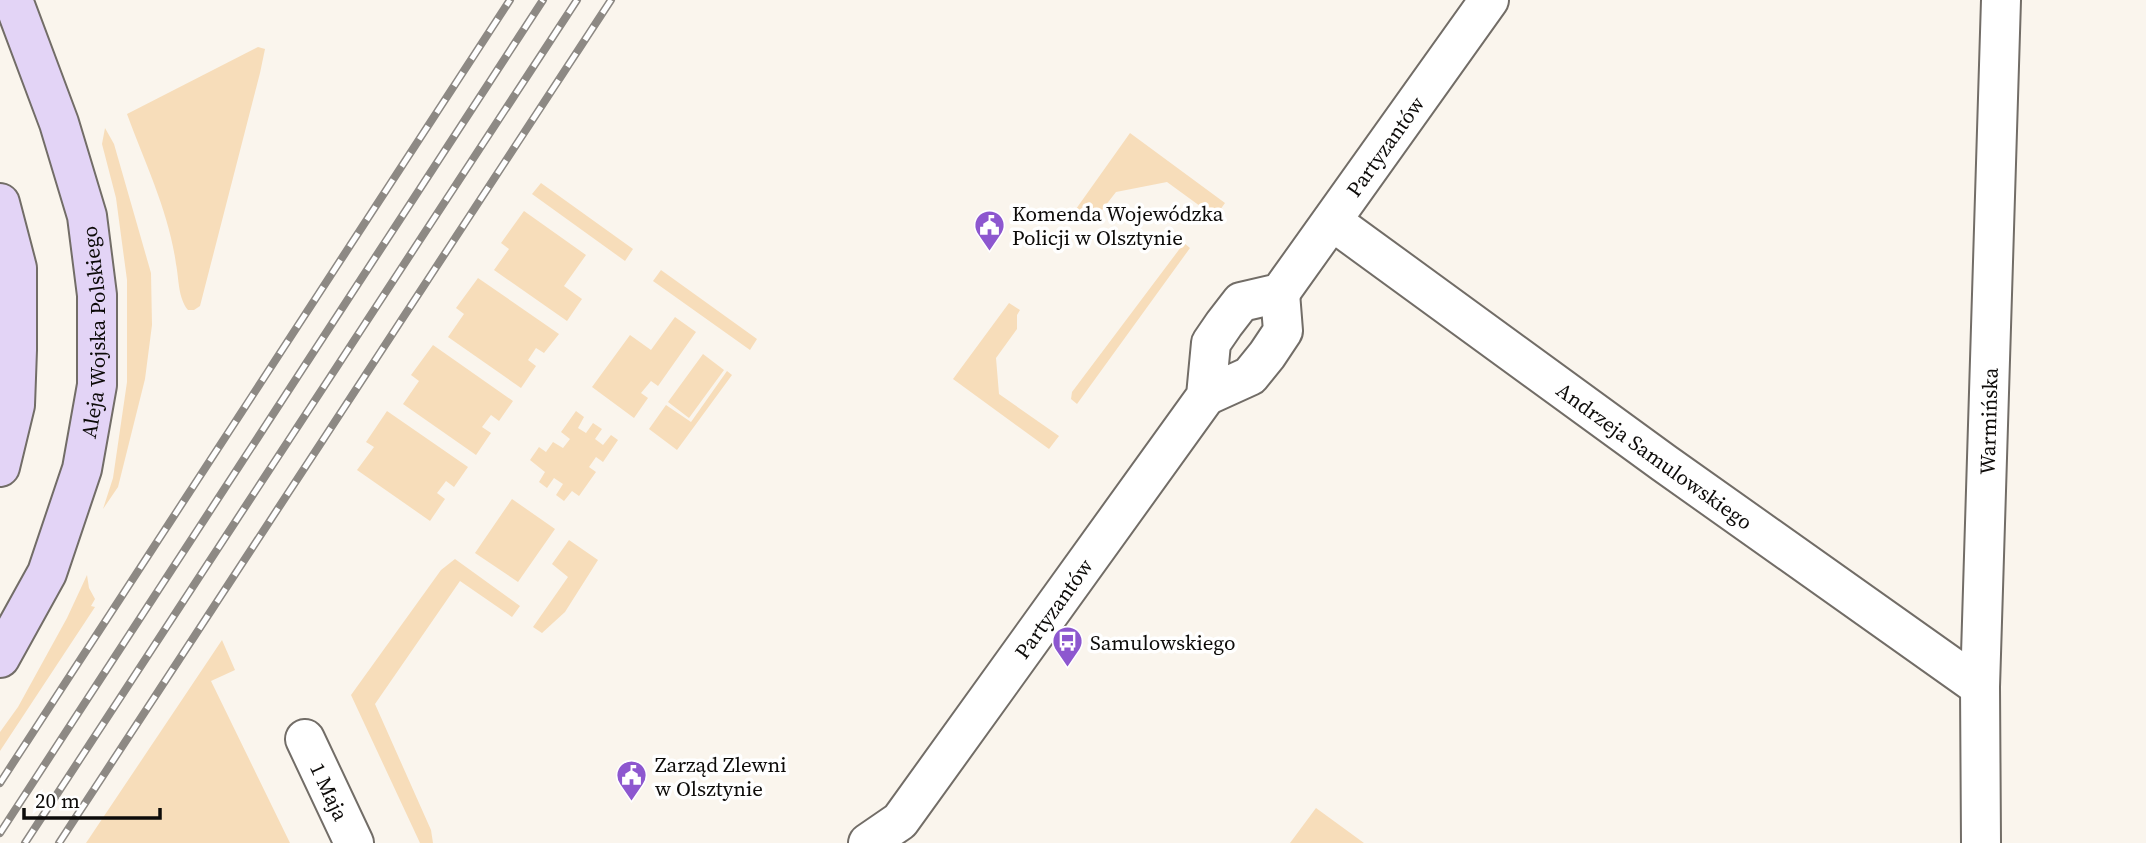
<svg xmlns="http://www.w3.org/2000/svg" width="2146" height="843" font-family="'Source Serif 4',serif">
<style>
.green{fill:#f7ddba}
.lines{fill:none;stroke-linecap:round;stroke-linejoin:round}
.minor-casing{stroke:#726d67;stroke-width:42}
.tertiary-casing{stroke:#726d67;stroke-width:42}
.secondary-casing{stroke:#726d67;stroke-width:42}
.minor{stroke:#fff;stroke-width:38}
.tertiary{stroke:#fff;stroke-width:38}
.secondary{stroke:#e3d4f6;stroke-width:38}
.rail-casing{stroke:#8d8984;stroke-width:8}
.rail{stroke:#fff;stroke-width:5;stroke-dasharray:16;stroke-linecap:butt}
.labels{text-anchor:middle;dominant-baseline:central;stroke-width:7;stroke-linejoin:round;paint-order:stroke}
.street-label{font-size:21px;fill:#0d0b09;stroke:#fff}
.poi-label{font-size:21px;fill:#0d0b09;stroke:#fff;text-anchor:start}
</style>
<rect width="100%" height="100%" fill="#faf5ed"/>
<path class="green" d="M 258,47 L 265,49 L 260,73 L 200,306 L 194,310 L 188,310 C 178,298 179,279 176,264 C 169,212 145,163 127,114 Z
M 105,128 L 114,144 L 151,273 L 152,325 L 145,379 L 118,487 L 103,509 L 113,478 L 127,382 L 127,280 L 116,198 L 102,144 Z
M 1130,133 L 1225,203 L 1215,217 L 1167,182 L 1116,192 L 1102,210 L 1088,213 L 1076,209 Z
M 541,183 L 633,249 L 625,261 L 532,194 Z
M 524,211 L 586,255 L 564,286 L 582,299 L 567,321 L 494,270 L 509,249 L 501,243 Z
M 1184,243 L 1190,248 L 1077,404 L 1071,399 L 1072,392 Z
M 661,270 L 757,339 L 750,350 L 653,281 Z
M 478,278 L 559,334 L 544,353 L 536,348 L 528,360 L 536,366 L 521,388 L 448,337 L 464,314 L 456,308 Z
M 1009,303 L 1020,310 L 1017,315 L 1017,329 L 996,358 L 999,394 L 1059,436 L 1049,449 L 953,379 Z
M 675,317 L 696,332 L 658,386 L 651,381 L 641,393 L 648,398 L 634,418 L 592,387 L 630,335 L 651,350 Z
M 433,345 L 513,401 L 499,421 L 491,415 L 482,427 L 491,433 L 476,455 L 403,404 L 419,381 L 411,375 Z
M 703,354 L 724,370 L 689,418 L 668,402 Z
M 727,371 L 732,375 L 677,450 L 649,429 L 666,405 L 691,422 Z
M 387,411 L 468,467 L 454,487 L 446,481 L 437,493 L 445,499 L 430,521 L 357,470 L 374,447 L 366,442 Z
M 576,411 L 584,417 L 578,428 L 586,433 L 593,423 L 602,429 L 595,439 L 603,445 L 611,435 L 618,440 L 603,462 L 596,457 L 589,467 L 596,472 L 579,496 L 572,491 L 564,501 L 556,495 L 563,484 L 554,478 L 547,488 L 539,482 L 545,472 L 530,460 L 539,447 L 546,452 L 553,442 L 563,448 L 570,439 L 561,432 Z
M 512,499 L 555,529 L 518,582 L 475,553 Z
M 569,540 L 598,560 L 565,612 L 542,633 L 533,627 L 568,577 L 552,564 Z
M 455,559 L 520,606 L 512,617 L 460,581 L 375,704 L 431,830 L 433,843 L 420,843 L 351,695 L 441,570 Z
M 87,575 L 89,588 L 95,599 L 91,606 L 95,607 L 0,751 L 0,732 L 18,707 L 67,618 Z
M 222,640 L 235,670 L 211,681 L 290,843 L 86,843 Z
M 1316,808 L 1364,843 L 1290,843 Z"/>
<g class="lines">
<defs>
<g id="minor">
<path id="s1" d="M 1332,221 L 1664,463 L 1980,687"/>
<path id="s2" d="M 305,739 L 354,843"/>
<path id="s3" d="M 1981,843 L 1980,687 L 2001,0"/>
</g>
<g id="tertiary">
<path d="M 1206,396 L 1250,376 L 1267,355 L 1283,331 L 1280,293"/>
<path id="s4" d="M 868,843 L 900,821 L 1206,396 L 1211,343 L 1224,324 L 1241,302 L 1280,293 L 1489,0"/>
</g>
<g id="secondary">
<path d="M 0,203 L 17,268 L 17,350 L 15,405 L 0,467"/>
<path id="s5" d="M 0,658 L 47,573 L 82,469 L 97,385 L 97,295 L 87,216 L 59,123 L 13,0"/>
</g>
</defs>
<use href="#minor" class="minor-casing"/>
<use href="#tertiary" class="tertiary-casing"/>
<use href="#secondary" class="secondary-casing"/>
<use href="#minor" class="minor"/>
<use href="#tertiary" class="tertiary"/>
<use href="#secondary" class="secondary"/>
<defs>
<path id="rail" d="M 0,783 L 510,0
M 0,833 L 543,0
M 25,843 L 577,0
M 59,843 L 611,0"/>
</defs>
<use href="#rail" class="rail-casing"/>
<use href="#rail" class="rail"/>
</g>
<defs>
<symbol id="civic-pin" viewBox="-11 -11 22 30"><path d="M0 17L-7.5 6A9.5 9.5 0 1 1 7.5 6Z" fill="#8d57cf" stroke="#fff"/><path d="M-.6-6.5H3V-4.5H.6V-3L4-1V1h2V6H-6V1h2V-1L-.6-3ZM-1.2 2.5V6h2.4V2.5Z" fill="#fff"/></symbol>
<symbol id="bus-pin" viewBox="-11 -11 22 30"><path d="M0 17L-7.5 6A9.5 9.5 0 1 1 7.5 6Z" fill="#8d57cf" stroke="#fff"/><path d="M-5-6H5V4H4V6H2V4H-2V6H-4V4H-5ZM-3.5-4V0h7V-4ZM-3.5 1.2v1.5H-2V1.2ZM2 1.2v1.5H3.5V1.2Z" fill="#fff"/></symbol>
</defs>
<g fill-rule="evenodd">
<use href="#civic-pin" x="972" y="208" width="35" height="47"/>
<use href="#bus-pin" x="1050" y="624" width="35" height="47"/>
<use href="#civic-pin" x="614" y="758" width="35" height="47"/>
</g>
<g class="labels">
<g class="street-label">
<text stroke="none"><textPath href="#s4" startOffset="887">Partyzantów</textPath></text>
<text stroke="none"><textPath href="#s5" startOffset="345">Aleja Wojska Polskiego</textPath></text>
<text stroke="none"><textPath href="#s3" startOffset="422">Warmińska</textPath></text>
<text stroke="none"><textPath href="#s1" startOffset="399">Andrzeja Samulowskiego</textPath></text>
<text stroke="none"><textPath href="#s4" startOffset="301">Partyzantów</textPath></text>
<text stroke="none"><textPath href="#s2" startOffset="58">1 Maja</textPath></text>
</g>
<g class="poi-label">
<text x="1012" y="213">Komenda Wojewódzka<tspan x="1012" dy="24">Policji w Olsztynie</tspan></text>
<text x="1090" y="642">Samulowskiego</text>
<text x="655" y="764">Zarząd Zlewni<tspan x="655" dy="24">w Olsztynie</tspan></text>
</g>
</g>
<path d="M24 808v10h136v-10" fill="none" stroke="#0d0b09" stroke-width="3.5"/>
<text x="35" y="808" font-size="21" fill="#0d0b09" stroke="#ffffff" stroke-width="5" paint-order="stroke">20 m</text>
</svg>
